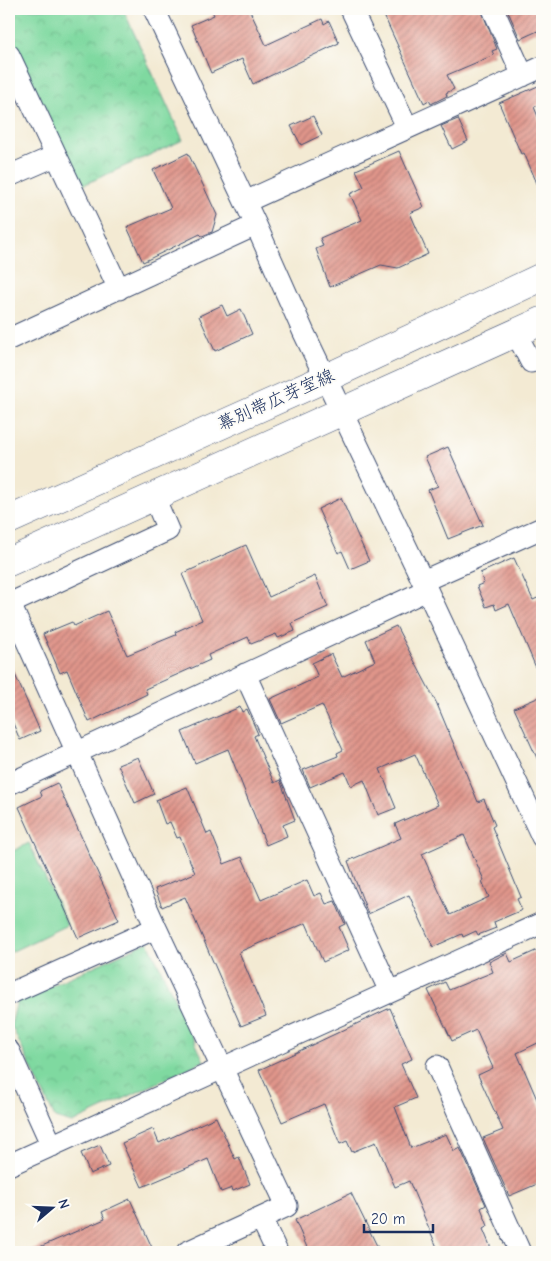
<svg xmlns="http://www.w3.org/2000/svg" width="551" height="1261" font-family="'Comic Neue','Klee One',sans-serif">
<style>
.park{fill:url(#park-crowns);stroke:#4d847f}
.garden{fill:#7fd9a0;stroke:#4d847f}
.building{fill:url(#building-hatch);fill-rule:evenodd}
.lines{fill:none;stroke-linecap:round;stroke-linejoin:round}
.minor-casing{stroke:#3b4b70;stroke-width:23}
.major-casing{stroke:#3b4b70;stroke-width:29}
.minor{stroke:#fff;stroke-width:21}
.major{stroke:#fff;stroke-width:28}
.labels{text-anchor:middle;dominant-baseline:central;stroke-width:4;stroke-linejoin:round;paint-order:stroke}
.street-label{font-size:18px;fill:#1b2f5e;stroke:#fdfcf7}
</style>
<defs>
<pattern id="park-crowns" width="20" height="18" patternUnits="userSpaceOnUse" patternTransform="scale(1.25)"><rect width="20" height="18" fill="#7fd9a0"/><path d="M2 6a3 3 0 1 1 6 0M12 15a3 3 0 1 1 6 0" fill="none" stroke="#6dbb8c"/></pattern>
<pattern id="building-hatch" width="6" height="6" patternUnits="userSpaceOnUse" patternTransform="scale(1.25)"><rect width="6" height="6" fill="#e0958a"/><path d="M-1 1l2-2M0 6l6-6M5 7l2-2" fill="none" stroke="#b57a74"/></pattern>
</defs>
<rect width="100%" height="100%" fill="#fdfcf7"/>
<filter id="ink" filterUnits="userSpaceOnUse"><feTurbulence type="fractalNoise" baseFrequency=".02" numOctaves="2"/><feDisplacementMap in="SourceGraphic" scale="10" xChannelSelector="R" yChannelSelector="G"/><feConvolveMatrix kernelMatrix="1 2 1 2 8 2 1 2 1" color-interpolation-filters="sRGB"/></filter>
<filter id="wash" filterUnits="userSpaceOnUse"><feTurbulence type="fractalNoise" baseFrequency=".0096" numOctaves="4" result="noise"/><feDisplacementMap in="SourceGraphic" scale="20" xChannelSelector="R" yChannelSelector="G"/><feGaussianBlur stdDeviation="1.12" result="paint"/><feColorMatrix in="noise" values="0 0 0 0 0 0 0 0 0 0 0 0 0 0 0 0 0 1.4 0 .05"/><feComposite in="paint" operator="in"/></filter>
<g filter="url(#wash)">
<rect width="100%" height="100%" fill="#f3ead3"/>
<path class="park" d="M 9,9 L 123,9 L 183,140 L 81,186 L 9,32 Z
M 148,942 L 204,1061 L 72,1123 L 55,1118 L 11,1025 L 17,1001 Z"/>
<path class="garden" d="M 29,843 L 67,925 L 9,953 L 9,853 Z"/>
<g id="blocks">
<path class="building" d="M 211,9 L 249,9 L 266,45 L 322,19 L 324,24 L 329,21 L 339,43 L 253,84 L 242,59 L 211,73 L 191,25 L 214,15 Z
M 381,9 L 481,9 L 497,49 L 492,51 L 494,55 L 447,75 L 454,89 L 446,93 L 447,96 L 431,104 L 429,100 L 424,103 Z
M 507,9 L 542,9 L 542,29 L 520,39 Z
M 538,86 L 542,95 L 542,103 L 534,107 L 542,126 L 542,195 L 524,153 L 521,154 L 499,103 Z
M 313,116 L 322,135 L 301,145 L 291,126 Z
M 458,119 L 468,141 L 452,149 L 441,126 Z
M 399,151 L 424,207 L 410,213 L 428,254 L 398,268 L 381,265 L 330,287 L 316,249 L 323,246 L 320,238 L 362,220 L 350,194 L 364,187 L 356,170 Z
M 188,153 L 217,215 L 212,232 L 202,236 L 200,234 L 143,262 L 127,227 L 171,208 L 153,170 Z
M 222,305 L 227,316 L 241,309 L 252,334 L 215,351 L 199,316 Z
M 448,447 L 483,525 L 448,539 L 428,490 L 438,486 L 425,457 Z
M 341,498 L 369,561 L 350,569 L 342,551 L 338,553 L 318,509 Z
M 246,545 L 269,597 L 315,576 L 328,607 L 292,623 L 295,631 L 278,638 L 276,634 L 251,644 L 248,637 L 208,655 L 210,660 L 145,689 L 147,694 L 89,722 L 67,670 L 60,673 L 43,634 L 72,622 L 74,626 L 107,611 L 127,655 L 176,635 L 175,632 L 202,620 L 182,574 Z
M 514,558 L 533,600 L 542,596 L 542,682 L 509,604 L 496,610 L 494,604 L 486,607 L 477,586 L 484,583 L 480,573 Z
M 396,626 L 437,704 L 478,802 L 484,799 L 495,825 L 492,827 L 521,897 L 517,899 L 522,910 L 494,922 L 496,928 L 478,935 L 476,931 L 463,937 L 462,934 L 433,947 L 409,895 L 368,914 L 348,861 L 401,838 L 395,824 L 438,805 L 415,754 L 380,769 L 396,808 L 378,815 L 364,780 L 351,786 L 345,772 L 310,787 L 303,770 L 338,756 L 337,753 L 343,750 L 322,705 L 281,723 L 270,699 L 318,677 L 312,663 L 331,654 L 342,677 L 375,661 L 366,640 ZM 464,835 L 484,880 L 482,881 L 489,897 L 450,915 L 422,854 Z
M 9,661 L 40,731 L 20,740 L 9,714 Z
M 542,696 L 542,769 L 514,708 Z
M 240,707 L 242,712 L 247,709 L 258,734 L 254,736 L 274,783 L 280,780 L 295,820 L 283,825 L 287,836 L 266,845 L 228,749 L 195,763 L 182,732 Z
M 138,757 L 154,794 L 135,803 L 118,765 Z
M 57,783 L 119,920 L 78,938 L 19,807 L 42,796 L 40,791 Z
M 187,787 L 207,834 L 211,832 L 224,864 L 242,857 L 261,900 L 307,880 L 314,896 L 321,893 L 326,904 L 335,901 L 345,924 L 339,927 L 349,950 L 323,962 L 306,923 L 239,952 L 266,1016 L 241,1026 L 185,897 L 162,907 L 155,889 L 195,873 L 180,837 L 177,838 L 170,822 L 165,824 L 156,800 Z
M 542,948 L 542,1041 L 517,1053 L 542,1111 L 542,1182 L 509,1196 L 483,1138 L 503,1130 L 478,1075 L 493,1068 L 476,1030 L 452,1041 L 428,990 L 445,982 L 449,990 L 493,972 L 489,962 L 507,953 L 511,962 Z
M 390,1008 L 412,1059 L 401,1064 L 416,1098 L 395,1107 L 411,1148 L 446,1134 L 454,1151 L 460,1148 L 486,1205 L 481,1208 L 488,1226 L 483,1229 L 491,1248 L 481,1252 L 439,1252 L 409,1181 L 395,1187 L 376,1142 L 352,1152 L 347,1141 L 340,1144 L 324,1104 L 282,1122 L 259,1070 Z
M 216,1117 L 235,1159 L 239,1157 L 250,1184 L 233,1191 L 232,1188 L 221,1192 L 208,1159 L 142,1187 L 122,1143 L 153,1129 L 159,1143 Z
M 100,1145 L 109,1166 L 90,1174 L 81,1153 Z
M 351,1193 L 380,1252 L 309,1252 L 295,1220 Z
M 130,1199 L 154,1252 L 28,1252 L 105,1219 L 102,1212 Z"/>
</g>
</g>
<g filter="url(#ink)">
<use href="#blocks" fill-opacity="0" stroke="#3b4b70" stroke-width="1"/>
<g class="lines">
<defs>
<path id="minor" d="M 154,9 L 256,225 L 304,333 L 427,590 L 542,837
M 351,9 L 407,127
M 493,9 L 523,76
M 9,55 L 119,289
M 9,176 L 55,156
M 245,202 L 542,67
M 516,333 L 531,362 L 542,357
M 9,339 L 256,225
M 423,581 L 542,528
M 9,604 L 168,530 L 154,497
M 10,604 L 156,928 L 287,1206 L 187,1252
M 245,674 L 390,992
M 9,784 L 427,590
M 9,994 L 156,928
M 9,1051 L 52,1146
M 437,1066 L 520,1252
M 9,1165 L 542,923
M 261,1218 L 277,1252"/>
<path id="major" d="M 9,520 L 326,378 L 542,277
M 9,562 L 542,321"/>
</defs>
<use href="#minor" class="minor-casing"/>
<use href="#major" class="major-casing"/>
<use href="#minor" class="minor"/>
<use href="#major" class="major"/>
</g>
</g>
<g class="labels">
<g class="street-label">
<text transform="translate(276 400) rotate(-24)">幕別帯広芽室線</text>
</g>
</g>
<rect width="551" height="1261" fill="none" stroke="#fdfcf7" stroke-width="30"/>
<g transform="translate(52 1208) rotate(71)" stroke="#fdfcf7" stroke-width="4" paint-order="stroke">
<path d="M0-4L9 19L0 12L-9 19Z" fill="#1b2f5e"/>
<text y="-8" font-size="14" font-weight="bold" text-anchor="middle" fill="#1b2f5e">N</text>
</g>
<path d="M364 1224v8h69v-8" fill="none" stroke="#1b2f5e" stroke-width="2.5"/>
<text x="371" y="1224" font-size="15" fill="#1b2f5e" stroke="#fdfcf7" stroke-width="4" paint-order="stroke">20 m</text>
</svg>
